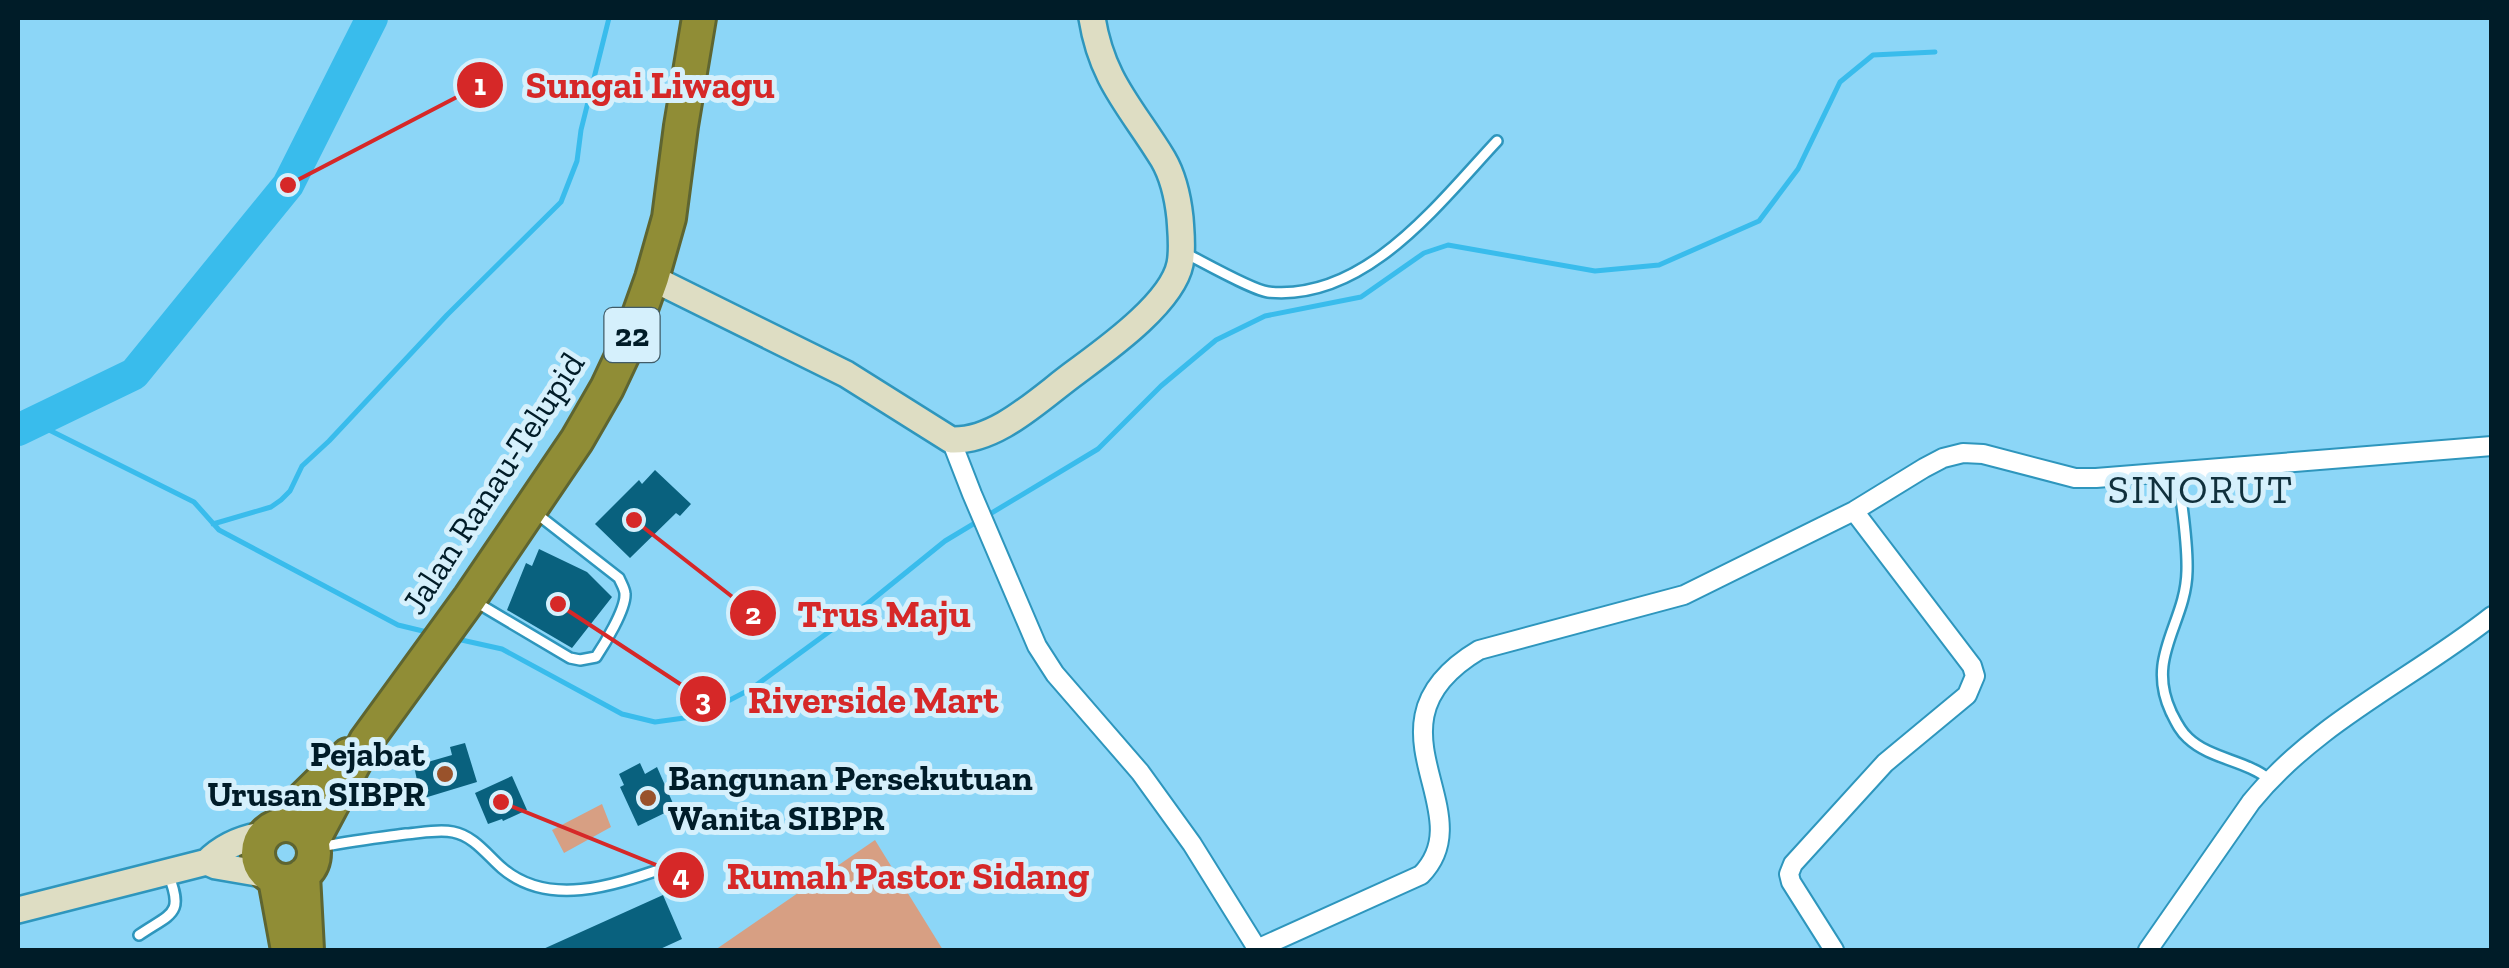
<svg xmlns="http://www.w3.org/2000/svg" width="2509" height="968" font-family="'Zilla Slab',serif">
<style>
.green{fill:#d79f83}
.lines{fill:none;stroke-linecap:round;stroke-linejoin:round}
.stream{stroke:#39bcec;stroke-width:5}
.river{stroke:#39bcec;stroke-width:32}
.building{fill:#09617e}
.lane-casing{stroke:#2e96bd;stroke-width:14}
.street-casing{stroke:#2e96bd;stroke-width:22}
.secondary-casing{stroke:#2e96bd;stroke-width:30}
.highway-casing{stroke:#5e6531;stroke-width:38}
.lane{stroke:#fff;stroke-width:9}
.street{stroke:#fff;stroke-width:18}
.secondary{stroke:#deddc3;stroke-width:25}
.highway{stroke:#908d36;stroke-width:32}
.poi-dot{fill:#99522b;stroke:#d5f0fc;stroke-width:4}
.labels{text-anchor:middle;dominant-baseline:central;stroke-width:10;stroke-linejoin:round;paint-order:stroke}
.shield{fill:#d5f0fc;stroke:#405c68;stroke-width:2.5}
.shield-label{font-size:32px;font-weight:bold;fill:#001c28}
.street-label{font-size:35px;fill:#001c28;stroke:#d5f0fc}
.poi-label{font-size:35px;font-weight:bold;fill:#001c28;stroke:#d5f0fc;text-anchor:end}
.quarter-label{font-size:40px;letter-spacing:2.5px;fill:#10303c;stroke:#d5f0fc}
.leader{fill:none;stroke:#d62828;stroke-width:4}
.callout-dot{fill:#d62828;stroke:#d5f0fc;stroke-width:4}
.mark-label{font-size:30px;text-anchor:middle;font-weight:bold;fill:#fff}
.callout-label{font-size:38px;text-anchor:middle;font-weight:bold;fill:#d62828;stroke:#d5f0fc;stroke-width:10;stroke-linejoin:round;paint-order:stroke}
</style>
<rect width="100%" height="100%" fill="#8cd6f7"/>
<path class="green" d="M 602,804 L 611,827 L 564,853 L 552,830 Z
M 875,840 L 943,950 L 715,950 Z"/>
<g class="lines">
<path class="stream" d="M 33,422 L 194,502 L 219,530 L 398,625 L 431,633
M 213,524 L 271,507 L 281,500 L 290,491 L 302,466 L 329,441 L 447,315 L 561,202 L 577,161 L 581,130 L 609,18
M 457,639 L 502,649 L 622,714 L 655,722 L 699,716 L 751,689 L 867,604 L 945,541 L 1098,449 L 1161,386 L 1216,340 L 1265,316 L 1361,297 L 1424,253 L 1448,245 L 1595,271 L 1659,265 L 1759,221 L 1798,169 L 1840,82 L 1873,55 L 1935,52"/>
<path class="river" d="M 18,430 L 134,374 L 288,185 L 372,18"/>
</g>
<path class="building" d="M 655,470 L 691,504 L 680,516 L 676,513 L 630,558 L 595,524 L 639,480 L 642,484 Z
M 539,549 L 587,572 L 612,597 L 572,648 L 507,610 L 526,563 L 532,566 Z
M 465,743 L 477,782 L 421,799 L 414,766 L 452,755 L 450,747 Z
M 640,763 L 645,774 L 657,767 L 675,808 L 638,826 L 620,787 L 624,785 L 619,774 Z
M 512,776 L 527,810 L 503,821 L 502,819 L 488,824 L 475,793 Z
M 663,895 L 682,939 L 658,950 L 541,950 Z"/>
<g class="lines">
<defs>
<path id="lane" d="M 1185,253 C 1203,262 1252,290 1268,292 C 1365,302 1438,204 1497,141
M 2178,472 C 2181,504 2188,539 2187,571 C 2186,624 2145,656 2171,712 C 2176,722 2180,731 2188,738 C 2210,759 2245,760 2269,779
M 474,601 L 570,658 L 580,660 L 596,657 C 604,645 626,609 625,594 C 625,589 621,583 619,578 L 537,514
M 321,847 C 349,841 378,838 406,834 C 421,833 438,829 453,832 C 474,836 487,855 502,868 C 551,910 620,883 673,865
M 139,935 C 171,913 185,915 168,874"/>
<path id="street" d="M 951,440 L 972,494 L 1037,646 L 1055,674 L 1140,772 L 1192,844 L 1258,950
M 1257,949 L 1421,875 C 1485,810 1355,724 1479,650 L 1684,595 L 1854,511 L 1924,468 L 1943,458 L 1963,453 L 1983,454 L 2075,478 L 2096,478 L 2492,446
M 1834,950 L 1791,882 L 1789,874 L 1793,864 L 1885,763 L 1967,695 L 1975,676 L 1972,666 L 1854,511
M 2148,950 L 2251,802 C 2316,722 2412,679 2492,616"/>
<path id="secondary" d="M 652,278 L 846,374 L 951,440 C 997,442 1040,398 1076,372 C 1107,349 1172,303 1180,264 C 1183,249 1181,233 1180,218 C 1178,199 1173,176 1163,159 C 1132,108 1102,81 1092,18
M 207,862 L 216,866 L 269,875
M 18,910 L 207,862 C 222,847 242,838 263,835"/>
<path id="highway" d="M 282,824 L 305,797 L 348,755
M258 853a28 28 0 1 1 56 0a28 28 0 1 1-56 0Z
M 312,842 L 366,741 L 470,598 L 577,440 L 607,388 L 631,337 L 652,278 L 669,218 L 681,126 L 699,18
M 303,875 L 307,950
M 275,879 L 288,950"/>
</defs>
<use href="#lane" class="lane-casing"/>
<use href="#street" class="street-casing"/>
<use href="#secondary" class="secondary-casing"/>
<use href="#highway" class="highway-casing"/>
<use href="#lane" class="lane"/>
<use href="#street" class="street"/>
<use href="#secondary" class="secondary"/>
<use href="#highway" class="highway"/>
</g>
<g class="poi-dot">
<circle cx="445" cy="774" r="10"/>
<circle cx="648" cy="798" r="10"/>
</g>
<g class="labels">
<rect class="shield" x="604.5" y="308" width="55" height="54" rx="8"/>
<g class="shield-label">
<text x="632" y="335">22</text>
</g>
<g class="street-label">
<text transform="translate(493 483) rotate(-57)">Jalan Ranau-Telupid</text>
</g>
<g class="poi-label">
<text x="425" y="754">Pejabat<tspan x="425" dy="40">Urusan SIBPR</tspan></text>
<text x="668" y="778" text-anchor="start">Bangunan Persekutuan<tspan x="668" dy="40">Wanita SIBPR</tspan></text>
</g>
<g class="quarter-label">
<text x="2201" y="489">SINORUT</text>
</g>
</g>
<path class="leader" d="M288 185L480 85M634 520L753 613M558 604L703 699M501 802L681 875"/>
<g class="callout-dot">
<circle cx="288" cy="185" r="10"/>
<circle cx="634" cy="520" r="10"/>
<circle cx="558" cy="604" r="10"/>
<circle cx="501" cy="802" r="10"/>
<circle cx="480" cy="85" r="25"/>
<circle cx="753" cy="613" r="25"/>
<circle cx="703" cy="699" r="25"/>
<circle cx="681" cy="875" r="25"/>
</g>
<g class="mark-label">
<text x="480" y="95">1</text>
<text x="753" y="624">2</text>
<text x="703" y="710">3</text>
<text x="681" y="886">4</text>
</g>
<g class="callout-label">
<text x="650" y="98">Sungai Liwagu</text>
<text x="884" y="627">Trus Maju</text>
<text x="873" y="713">Riverside Mart</text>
<text x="908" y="889">Rumah Pastor Sidang</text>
</g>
<rect width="2509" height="968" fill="none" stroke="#001c28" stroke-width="40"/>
</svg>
